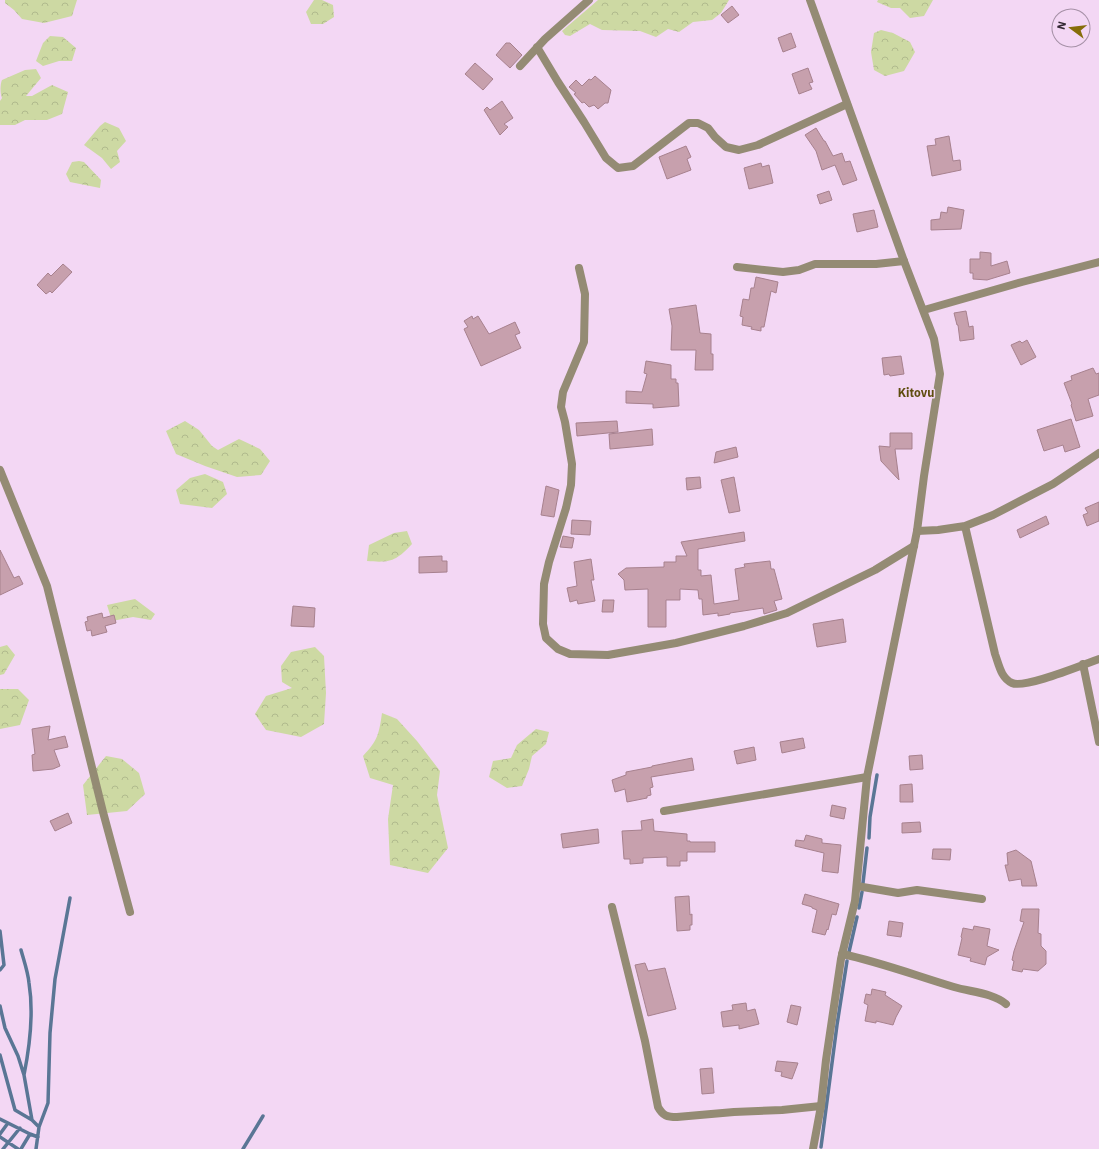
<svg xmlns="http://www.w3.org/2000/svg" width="1099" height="1149" font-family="'IBM Plex Sans',sans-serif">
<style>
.forest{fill:url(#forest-crowns)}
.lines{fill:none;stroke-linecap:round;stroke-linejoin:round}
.stream{stroke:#5a7695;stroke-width:3.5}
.building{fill:#c7a0ad;stroke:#a7818e}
.minor{stroke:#948b74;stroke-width:8}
.tertiary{stroke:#948b74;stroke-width:8}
.labels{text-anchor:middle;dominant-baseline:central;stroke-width:3;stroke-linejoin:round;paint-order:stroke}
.quarter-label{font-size:12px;font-weight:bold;fill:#5f4d0f;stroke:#f3d7f4}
</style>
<defs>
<pattern id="forest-crowns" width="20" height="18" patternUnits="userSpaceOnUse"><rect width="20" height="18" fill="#cdd9a3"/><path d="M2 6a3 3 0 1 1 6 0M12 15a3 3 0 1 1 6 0" fill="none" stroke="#b0ba8d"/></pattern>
</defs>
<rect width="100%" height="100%" fill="#f3d7f4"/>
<path class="forest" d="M 5,0 L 77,0 L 72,16 L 44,23 L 22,19 L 14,10 L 5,3 Z
M 314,0 L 322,0 L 333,5 L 334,17 L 323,24 L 311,24 L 306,12 Z
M 598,0 L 729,0 L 721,13 L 712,20 L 693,22 L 679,32 L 668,29 L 656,37 L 640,31 L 602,30 L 590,24 L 570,36 L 565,35 L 562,31 Z
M 878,0 L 933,0 L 924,16 L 910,18 L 900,8 L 891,8 L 877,2 Z
M 881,30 L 893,33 L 910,42 L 915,52 L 904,71 L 885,76 L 874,70 L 871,52 L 874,33 Z
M 50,36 L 63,37 L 76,48 L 72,61 L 59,61 L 43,66 L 36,61 L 43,43 Z
M 36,69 L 41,78 L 26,96 L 32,96 L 52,85 L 68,92 L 62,114 L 47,120 L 25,120 L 15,125 L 0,125 L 0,101 L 2,98 C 0,94 0,84 2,80 L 25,70 Z
M 105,122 L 119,128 L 126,141 L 117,151 L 120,162 L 111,169 L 102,158 L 84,145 L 100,126 Z
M 79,161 L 84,162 L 101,180 L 100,188 L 70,182 L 66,174 L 72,162 Z
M 185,421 L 199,430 L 212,446 L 218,450 L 239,439 L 260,449 L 270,461 L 261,475 L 237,477 L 205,466 L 176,454 L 166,431 Z
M 205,474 L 223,482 L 227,494 L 212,508 L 180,504 L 176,490 L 190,478 Z
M 407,531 L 412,544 C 396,561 391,563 367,561 L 369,545 L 394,533 Z
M 135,599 L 155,614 L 151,620 L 133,617 L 112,621 L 107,605 Z
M 7,645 L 15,655 L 4,674 L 0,675 L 0,647 Z
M 315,647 L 324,656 L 326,693 L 324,724 L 301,737 L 266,730 L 255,714 L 266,696 L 292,688 L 282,682 L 281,666 L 291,652 Z
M 0,689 L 18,689 L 29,700 L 20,725 L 0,729 Z
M 382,713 L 397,719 L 417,741 L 440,771 L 437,795 L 448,848 L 428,873 L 390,865 L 388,819 L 393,785 L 370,778 L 363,756 C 378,740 379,734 382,713 Z
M 536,729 L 549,732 L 546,744 L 532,756 L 529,769 L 522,786 L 507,788 L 489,777 L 493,761 L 511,758 L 517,745 Z
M 106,756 L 122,759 L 139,773 L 145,794 L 127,811 L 87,815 L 83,785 Z"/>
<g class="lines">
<path class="stream" d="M 869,838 L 870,817 L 877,775
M 863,883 L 867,848
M 859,908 L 862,892
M 0,931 L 4,965 L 0,970
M 21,950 C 24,961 28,972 29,983 C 34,1014 30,1045 24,1075
M 849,952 L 857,917
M 0,1006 L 5,1028 L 18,1056 L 24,1075 L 32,1120
M 0,1055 L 15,1110 L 32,1120 L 39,1127 L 36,1149
M 0,1119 L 30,1134
M 39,1127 L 48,1103 L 50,1033 L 55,979 L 70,898
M 0,1134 L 8,1123
M 0,1137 L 18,1149
M 821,1147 L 837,1025 L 847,961
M 3,1149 L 20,1128
M 21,1149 L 30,1134 L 38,1137
M 243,1149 L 263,1116"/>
</g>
<path class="building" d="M 732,6 L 739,15 L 728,23 L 721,15 Z
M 791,33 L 796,47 L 783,52 L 778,38 Z
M 506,43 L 510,43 L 522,55 L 510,68 L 496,55 Z
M 475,63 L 493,79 L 483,90 L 465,74 Z
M 808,68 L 813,82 L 809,83 L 812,89 L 799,94 L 792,74 Z
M 595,76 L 611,90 L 608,103 L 605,103 L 598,109 L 594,105 L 589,107 L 584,102 L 582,103 L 574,94 L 576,93 L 569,87 L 576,80 L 582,86 L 589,79 L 591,80 Z
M 502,101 L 513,118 L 504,124 L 508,127 L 500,135 L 484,110 L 487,107 L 490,110 Z
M 816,128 L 824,141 L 825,141 L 833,156 L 842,153 L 845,162 L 850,161 L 857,180 L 843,185 L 835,165 L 822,170 L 816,151 L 805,135 Z
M 949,136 L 953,161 L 960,160 L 961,170 L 932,176 L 927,146 L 936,145 L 935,139 Z
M 686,146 L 691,157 L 687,159 L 691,170 L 667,179 L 659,157 Z
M 761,163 L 762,167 L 769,165 L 773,183 L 749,189 L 744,168 Z
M 829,191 L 832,200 L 820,204 L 817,195 Z
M 948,207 L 964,210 L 961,229 L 931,230 L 931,220 L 940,219 L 941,212 L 947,213 Z
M 874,210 L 878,227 L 857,232 L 853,214 Z
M 980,252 L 991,253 L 991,266 L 1007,261 L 1010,273 L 987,280 L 973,279 L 973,273 L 970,273 L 970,259 L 980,259 Z
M 63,264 L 72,272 L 52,293 L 50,291 L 46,294 L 37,285 L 48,273 L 51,276 Z
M 756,277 L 778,282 L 776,293 L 771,291 L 764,327 L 761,327 L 761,331 L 751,329 L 752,327 L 742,325 L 743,317 L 740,316 L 743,299 L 749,300 L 751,288 L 754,288 Z
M 696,305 L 700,333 L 711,334 L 711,354 L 713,354 L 713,370 L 695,370 L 696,350 L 671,350 L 672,326 L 669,309 Z
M 966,311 L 969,327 L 973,326 L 974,339 L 960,341 L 958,325 L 957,325 L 954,313 Z
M 472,316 L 473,319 L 478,316 L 489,334 L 515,322 L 520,333 L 515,335 L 521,348 L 481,366 L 464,329 L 468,327 L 464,321 Z
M 1027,340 L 1036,357 L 1021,365 L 1011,345 L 1020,341 L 1022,343 Z
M 901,356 L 904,374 L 890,376 L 889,374 L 884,375 L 882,358 Z
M 646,361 L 671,365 L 671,379 L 676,379 L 676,383 L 678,383 L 679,406 L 653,408 L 653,404 L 626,403 L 626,391 L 642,392 L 647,374 L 644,373 Z
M 1093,368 L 1096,374 L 1099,373 L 1099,395 L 1088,399 L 1093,416 L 1076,421 L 1071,405 L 1072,404 L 1064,383 L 1072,380 L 1071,376 Z
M 1071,419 L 1080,447 L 1065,452 L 1063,445 L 1044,451 L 1037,430 Z
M 617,421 L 618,432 L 577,436 L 576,423 Z
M 652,429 L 653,445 L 610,449 L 609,434 Z
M 890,433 L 912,433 L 912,449 L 895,449 L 899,480 L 881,461 L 879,446 L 890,447 Z
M 736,447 L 738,457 L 714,463 L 716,452 Z
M 700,477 L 701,488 L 687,490 L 686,478 Z
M 734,477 L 740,511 L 729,513 L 721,480 Z
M 546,486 L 559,490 L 554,517 L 541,515 Z
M 1099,502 L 1099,521 L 1087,526 L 1083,515 L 1088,513 L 1085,508 Z
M 1046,516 L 1049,524 L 1020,538 L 1017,530 Z
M 572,520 L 591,521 L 590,535 L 571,534 Z
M 744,532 L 745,541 L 698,549 L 698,570 L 701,570 L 701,576 L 711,575 L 714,604 L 739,600 L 735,569 L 745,567 L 744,564 L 770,561 L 771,569 L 774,569 L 782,599 L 774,601 L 777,610 L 764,614 L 763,608 L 730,613 L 730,614 L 718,616 L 718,613 L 703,615 L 702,599 L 699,599 L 698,590 L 680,589 L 680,600 L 666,600 L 666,627 L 648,627 L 648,589 L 625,590 L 624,580 L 618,574 L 626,568 L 664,567 L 664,562 L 676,562 L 676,556 L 687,556 L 681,542 Z
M 563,536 L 574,538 L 572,548 L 560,547 Z
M 0,550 L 14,578 L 19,576 L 23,584 L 0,595 Z
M 442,556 L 442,561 L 447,561 L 447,572 L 419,573 L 419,557 Z
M 591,559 L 594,580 L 591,580 L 595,601 L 578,604 L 577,600 L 570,602 L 567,588 L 577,586 L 574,562 Z
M 603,600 L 614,600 L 613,612 L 602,612 Z
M 293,606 L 315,608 L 314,627 L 291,626 Z
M 102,613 L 103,618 L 114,615 L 116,623 L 105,626 L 107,632 L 92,636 L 91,630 L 87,631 L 85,622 L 88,621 L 87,617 Z
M 843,619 L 846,642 L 817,647 L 813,624 Z
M 50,726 L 48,740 L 65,736 L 68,747 L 54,750 L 60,766 L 53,769 L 33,771 L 32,755 L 35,754 L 32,729 Z
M 803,738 L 805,748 L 782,753 L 780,742 Z
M 754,747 L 756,760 L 737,764 L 734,751 Z
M 922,755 L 923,769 L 910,770 L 909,756 Z
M 692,758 L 694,770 L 651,777 L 653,787 L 650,788 L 651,795 L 647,796 L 647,798 L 627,802 L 625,789 L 615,792 L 612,780 L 626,775 L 626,772 L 652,767 L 652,766 Z
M 912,784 L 913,802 L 900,802 L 900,785 Z
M 832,805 L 846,808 L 844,819 L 830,816 Z
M 68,813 L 72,823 L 55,831 L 50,821 Z
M 653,819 L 654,831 L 687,834 L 687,841 L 690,841 L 690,842 L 715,842 L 715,852 L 687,852 L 687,861 L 680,861 L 680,866 L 667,866 L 667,857 L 643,858 L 643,863 L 630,864 L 630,859 L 624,859 L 622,831 L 642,830 L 641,821 Z
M 920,822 L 921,832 L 902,833 L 902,823 Z
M 598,829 L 599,843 L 563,848 L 561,834 Z
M 806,835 L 822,839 L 822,843 L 841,845 L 838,873 L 822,871 L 824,853 L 795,846 L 796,840 L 804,841 Z
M 933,849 L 951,849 L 950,860 L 932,859 Z
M 1016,850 L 1031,861 L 1037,886 L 1022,886 L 1021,879 L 1009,881 L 1005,865 L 1008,865 L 1007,853 Z
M 805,894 L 839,904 L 836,915 L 832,914 L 828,930 L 827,929 L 825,935 L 812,932 L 817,910 L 812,908 L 812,907 L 802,904 Z
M 689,896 L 690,915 L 692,914 L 692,925 L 690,925 L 690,930 L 677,931 L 675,897 Z
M 1022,909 L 1039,909 L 1038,933 L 1041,934 L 1041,946 L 1046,951 L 1046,964 L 1038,971 L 1023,969 L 1022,972 L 1012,970 L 1014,961 L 1012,960 L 1014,951 L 1024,922 L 1020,921 Z
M 889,921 L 903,923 L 901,937 L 887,935 Z
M 974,926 L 990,929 L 987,946 L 999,950 L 987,957 L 985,965 L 970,961 L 971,958 L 958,955 L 962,938 L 961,937 L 963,928 L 973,930 Z
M 645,963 L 648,971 L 665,968 L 676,1009 L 648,1016 L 635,965 Z
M 872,989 L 886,992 L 885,995 L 902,1006 L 896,1017 L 893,1025 L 876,1021 L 876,1023 L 865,1021 L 868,1005 L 864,1003 L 866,994 L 871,995 Z
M 746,1003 L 747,1011 L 755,1009 L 759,1024 L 739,1029 L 739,1025 L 723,1027 L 721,1012 L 733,1010 L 732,1005 Z
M 791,1005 L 801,1007 L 797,1025 L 787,1022 Z
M 777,1061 L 798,1063 L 792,1079 L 781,1076 L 782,1072 L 775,1071 Z
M 712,1068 L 714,1093 L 702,1094 L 700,1069 Z"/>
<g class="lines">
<path class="minor" d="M 537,47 L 558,82 L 584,122 L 606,158 L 618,168 L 633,166 L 689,123 L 698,123 L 708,128 L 715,137 L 726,147 L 739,150 L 758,145 L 847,104
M 520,66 L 545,39 L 589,0
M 737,267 L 783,272 L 799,270 L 815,264 L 876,264 L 904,261
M 579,268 L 585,294 L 584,342 L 563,392 L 561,407 L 565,422 L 572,464 L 571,485 L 566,508 L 549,562 L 544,584 L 543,624 L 546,638 L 558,649 L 570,654 L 608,655 L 676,643 L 744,626 L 787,613 L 875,570 L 914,546
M 924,310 L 1022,282 L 1099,262
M 0,470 L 47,586 L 103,812 L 130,912
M 965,526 L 995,654 C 999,665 1001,678 1012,683 C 1025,689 1084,664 1099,659
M 917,531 L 938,530 L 965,526 L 993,515 L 1053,484 L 1099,453
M 1083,664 L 1099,742
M 664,811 L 867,777
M 857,886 L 898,893 L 917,890 L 982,899
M 612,907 L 645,1041 L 658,1107 C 663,1116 667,1117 677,1117 L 734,1112 L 782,1110 L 821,1106
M 842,954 C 880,962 917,976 954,987 C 971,992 993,993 1006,1004"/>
<path class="tertiary" d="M 810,0 L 904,261 L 934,339 L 940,374 L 924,476 L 917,531 L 867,777 L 855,901 L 841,959 L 826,1060 L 821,1106 L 813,1149"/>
</g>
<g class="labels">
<g class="quarter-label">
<text x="916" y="392">Kitovu</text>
</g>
</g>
<g transform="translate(1071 28) rotate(285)"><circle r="19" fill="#f3d7f4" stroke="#a691a7"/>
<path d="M0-3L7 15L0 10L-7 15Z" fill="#866d0a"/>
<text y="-6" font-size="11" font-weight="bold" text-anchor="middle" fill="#332833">N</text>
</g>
</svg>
